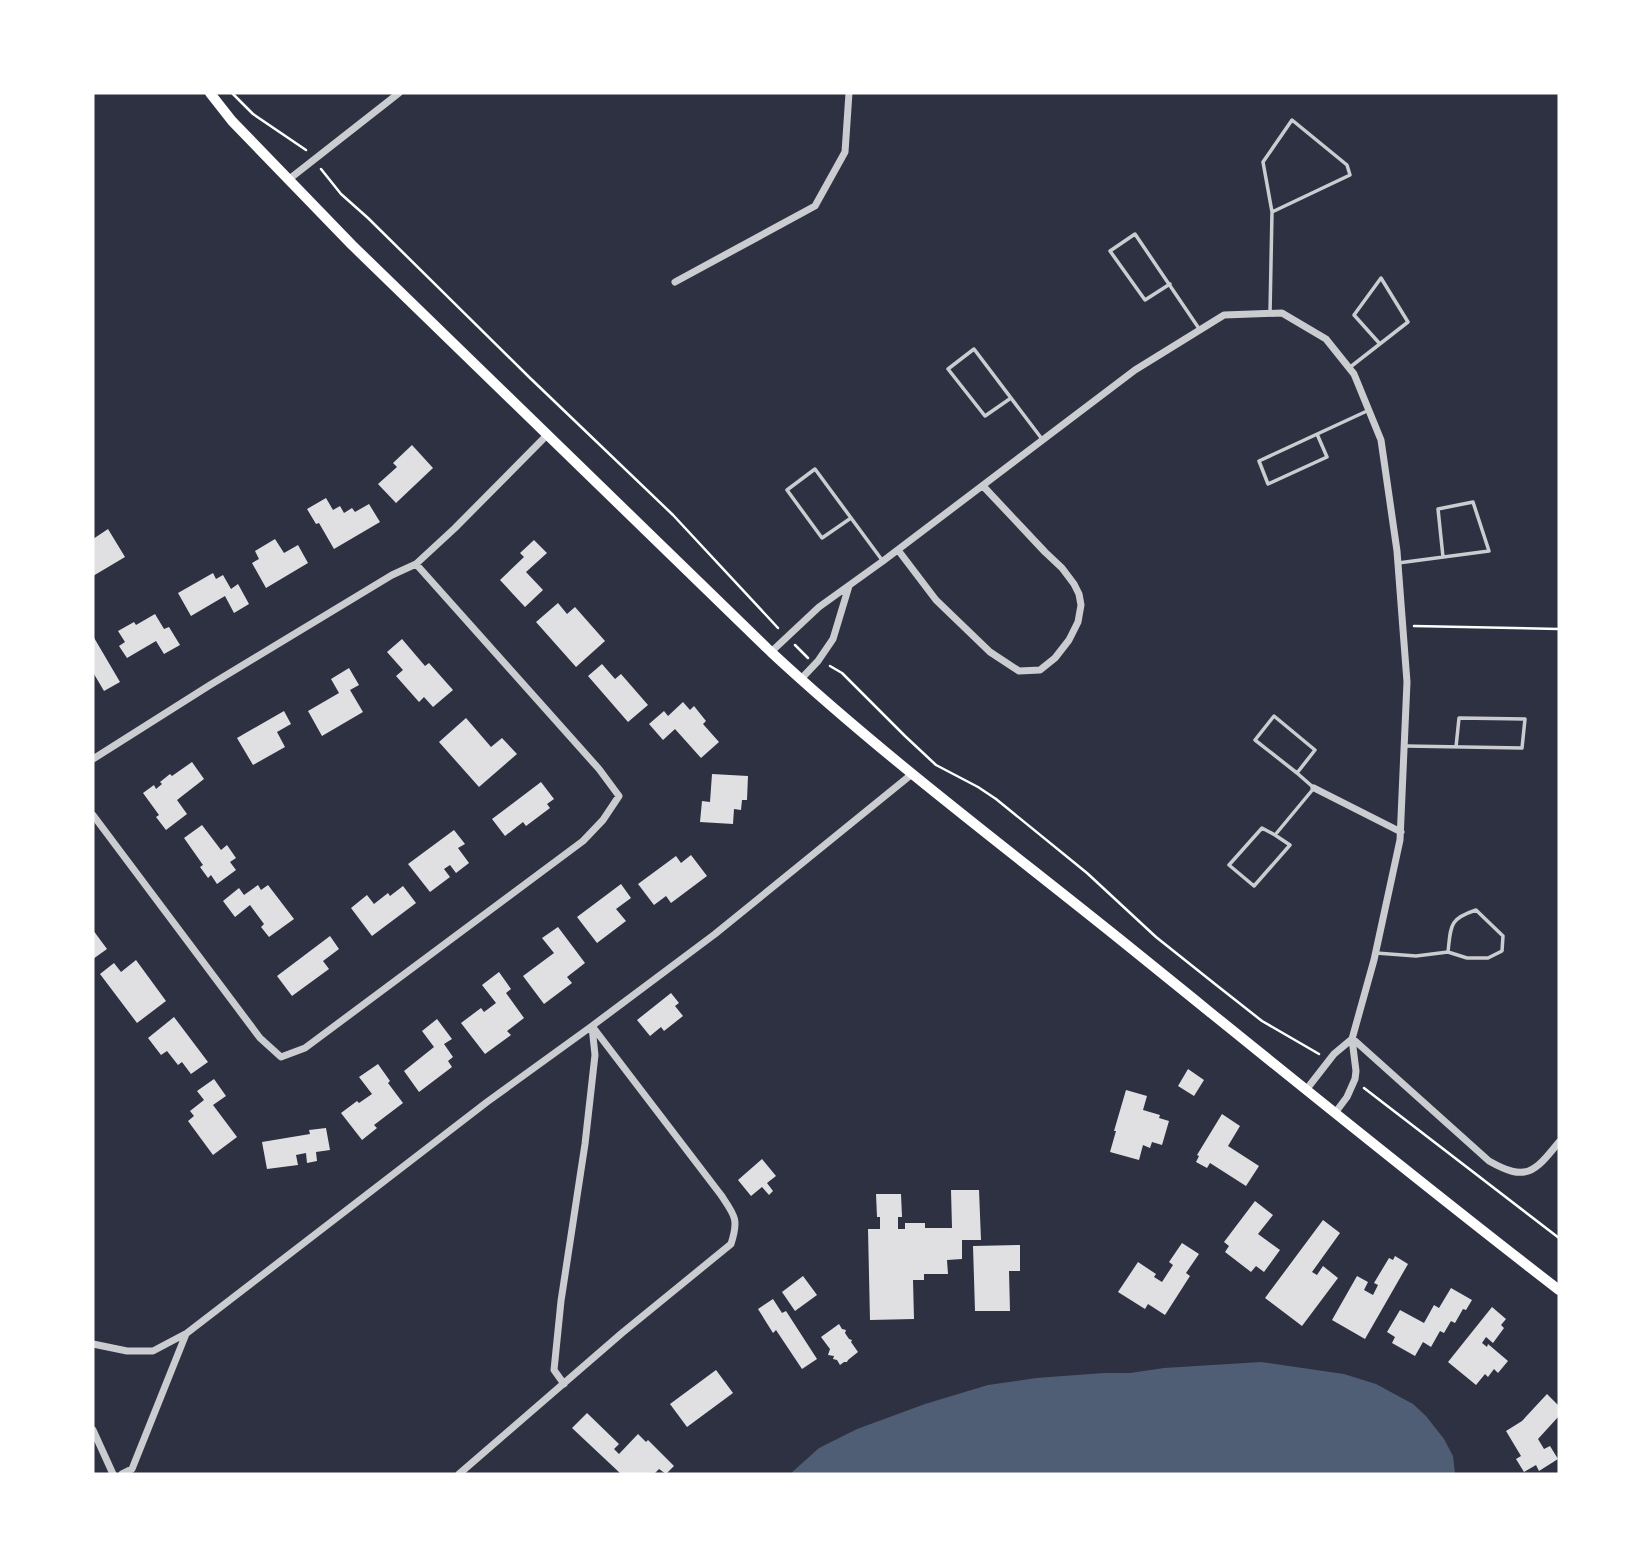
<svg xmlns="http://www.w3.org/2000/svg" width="1652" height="1567" font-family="Figtree,sans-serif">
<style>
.water{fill:#4f5d75}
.building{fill:#e0e0e3}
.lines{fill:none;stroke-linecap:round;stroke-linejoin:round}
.path{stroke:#fff;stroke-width:2.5}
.service{stroke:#caccd0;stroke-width:3.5}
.minor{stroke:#caccd0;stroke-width:7}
.secondary{stroke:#fff;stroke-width:10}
</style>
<rect width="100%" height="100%" fill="#2d3142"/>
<path class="water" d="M 1261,1362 L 1344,1374 L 1376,1384 L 1413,1404 L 1426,1416 L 1444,1439 L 1453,1456 L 1455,1474 L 790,1474 L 819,1448 L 857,1429 L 925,1404 L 988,1385 L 1036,1378 L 1104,1373 L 1130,1373 L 1164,1368 Z"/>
<path class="building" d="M 412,445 L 433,468 L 396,503 L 378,484 L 397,467 L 393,463 Z
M 326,498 L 333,510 L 340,506 L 344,513 L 352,508 L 355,512 L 369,504 L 380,522 L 334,549 L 319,523 L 316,524 L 307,509 Z
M 108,529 L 125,557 L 93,576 L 93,539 Z
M 275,539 L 284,553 L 298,545 L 308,563 L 266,588 L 252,563 L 259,559 L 255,551 Z
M 534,540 L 547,553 L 526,572 L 543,590 L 525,607 L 500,580 L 524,557 L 520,553 Z
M 213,573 L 216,579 L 223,575 L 231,589 L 238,584 L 249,604 L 234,613 L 225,596 L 191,616 L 178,593 Z
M 558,603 L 567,614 L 575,607 L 605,641 L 576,667 L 536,622 Z
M 155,614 L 164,629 L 169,627 L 180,645 L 164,654 L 156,641 L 127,658 L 119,646 L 125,642 L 118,631 L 134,622 L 136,625 Z
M 93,636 L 120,682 L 104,691 L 94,674 L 93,675 Z
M 402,639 L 425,666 L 429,663 L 453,690 L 433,707 L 424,697 L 419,702 L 396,676 L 403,670 L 387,652 Z
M 602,664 L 615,679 L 621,674 L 648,705 L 628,722 L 588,676 Z
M 349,668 L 359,685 L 350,690 L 363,712 L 322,736 L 308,711 L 339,693 L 331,679 Z
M 683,702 L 690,710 L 694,706 L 706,721 L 703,724 L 719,742 L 701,758 L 675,729 L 663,740 L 649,724 L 664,711 L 668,716 Z
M 284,711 L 291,724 L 277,732 L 285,747 L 253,765 L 237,738 Z
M 466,718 L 491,747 L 502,738 L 517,754 L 479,787 L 439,742 Z
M 192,762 L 204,779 L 177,800 L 187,814 L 166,830 L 156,817 L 159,815 L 143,793 L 154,785 L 156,789 L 162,784 L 160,782 L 170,774 L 172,776 Z
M 712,774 L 748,776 L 747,800 L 742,800 L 741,810 L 734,809 L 733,824 L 700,822 L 702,801 L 710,802 Z
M 541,782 L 554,799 L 547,804 L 550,808 L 526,826 L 523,822 L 505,836 L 492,819 Z
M 202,825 L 221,850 L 227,845 L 236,858 L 230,862 L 236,870 L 217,884 L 211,875 L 208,878 L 200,867 L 203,865 L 184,838 Z
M 454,830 L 465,844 L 458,848 L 469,863 L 456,873 L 450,865 L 444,869 L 450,877 L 430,892 L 408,864 Z
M 691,855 L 707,876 L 671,903 L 666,896 L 654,905 L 638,884 L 676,856 L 681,863 Z
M 621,884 L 631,898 L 616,909 L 626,921 L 597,943 L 577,917 Z
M 258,885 L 261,890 L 268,885 L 294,919 L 269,937 L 261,927 L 264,924 L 250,905 L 235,917 L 223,901 L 239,888 L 244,895 Z
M 403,886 L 416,903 L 372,936 L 351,908 L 367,895 L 374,904 L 388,893 L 390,896 Z
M 558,927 L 585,963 L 567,977 L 572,983 L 544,1004 L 523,976 L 554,953 L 542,938 Z
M 93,930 L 107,949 L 93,959 Z
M 330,936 L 339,949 L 323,961 L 329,969 L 292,996 L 277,976 Z
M 136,960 L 166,1001 L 137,1023 L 100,974 L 114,963 L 121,972 Z
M 499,972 L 511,989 L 506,993 L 524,1018 L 507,1031 L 511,1035 L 485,1054 L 461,1023 L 481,1008 L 484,1012 L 496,1003 L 482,985 Z
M 671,993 L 679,1003 L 675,1006 L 683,1016 L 664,1031 L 661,1027 L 650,1036 L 637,1020 Z
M 174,1017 L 208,1062 L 191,1074 L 182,1062 L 178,1065 L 167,1051 L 161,1055 L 148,1038 Z
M 437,1019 L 452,1039 L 444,1044 L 453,1057 L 448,1061 L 452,1067 L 419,1092 L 404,1071 L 434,1047 L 422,1031 Z
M 378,1064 L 390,1081 L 388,1083 L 403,1103 L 374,1125 L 377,1128 L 362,1140 L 341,1113 L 357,1101 L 359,1103 L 372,1094 L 359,1077 Z
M 1188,1069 L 1204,1080 L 1194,1096 L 1178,1086 Z
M 214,1079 L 226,1096 L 213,1105 L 237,1137 L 213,1155 L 188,1121 L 194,1116 L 190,1111 L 204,1100 L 197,1091 Z
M 1126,1090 L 1147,1096 L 1143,1110 L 1160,1115 L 1159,1118 L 1169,1121 L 1162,1145 L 1152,1142 L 1150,1148 L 1143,1145 L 1139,1160 L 1110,1152 L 1116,1131 L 1114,1131 Z
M 1222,1114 L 1240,1126 L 1228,1146 L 1259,1166 L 1246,1186 L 1210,1163 L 1207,1168 L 1196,1162 L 1199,1156 L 1197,1155 Z
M 326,1128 L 330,1150 L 316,1152 L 317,1161 L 307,1163 L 306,1153 L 296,1155 L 298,1165 L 267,1169 L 262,1142 L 310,1134 L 309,1130 Z
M 762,1159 L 776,1176 L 767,1183 L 773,1191 L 769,1195 L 762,1187 L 751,1196 L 738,1180 Z
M 951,1190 L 979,1190 L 981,1240 L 962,1240 L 962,1259 L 947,1260 L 948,1274 L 924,1274 L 924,1280 L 913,1280 L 914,1319 L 870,1320 L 868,1229 L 880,1229 L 880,1217 L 877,1217 L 876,1194 L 901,1194 L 902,1217 L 898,1217 L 898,1229 L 905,1229 L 905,1223 L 925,1223 L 925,1228 L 952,1228 Z
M 1255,1201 L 1273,1215 L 1258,1234 L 1280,1250 L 1264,1272 L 1256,1266 L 1251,1272 L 1225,1252 L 1229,1246 L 1224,1242 Z
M 1323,1220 L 1340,1233 L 1312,1272 L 1317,1275 L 1323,1266 L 1338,1278 L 1302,1326 L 1265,1298 Z
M 1182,1243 L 1199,1254 L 1186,1273 L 1190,1276 L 1165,1315 L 1148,1304 L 1145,1309 L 1118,1292 L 1138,1262 L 1156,1274 L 1154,1277 L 1162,1282 L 1173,1265 L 1169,1262 Z
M 1020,1245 L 1020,1271 L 1009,1271 L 1010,1311 L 975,1311 L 973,1246 Z
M 1395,1256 L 1408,1264 L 1365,1339 L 1332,1320 L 1357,1276 L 1368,1282 L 1364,1290 L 1373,1295 L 1378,1285 L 1374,1283 L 1389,1258 L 1393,1260 Z
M 803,1276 L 817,1295 L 795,1311 L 782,1292 Z
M 1451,1288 L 1472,1300 L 1466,1310 L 1463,1309 L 1455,1323 L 1451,1321 L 1444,1333 L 1440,1331 L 1431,1347 L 1423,1342 L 1415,1356 L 1392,1343 L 1395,1337 L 1387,1332 L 1400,1310 L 1424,1323 L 1434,1305 L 1439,1308 Z
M 773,1299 L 782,1313 L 786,1311 L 817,1359 L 802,1369 L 776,1330 L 773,1333 L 758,1309 Z
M 1492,1307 L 1506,1319 L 1501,1325 L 1504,1328 L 1493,1343 L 1486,1337 L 1482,1343 L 1487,1347 L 1488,1344 L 1508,1361 L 1498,1373 L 1494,1369 L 1488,1377 L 1485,1374 L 1476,1385 L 1448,1362 Z
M 839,1324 L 842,1329 L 846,1330 L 845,1333 L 849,1339 L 852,1340 L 851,1342 L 858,1352 L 848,1360 L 847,1362 L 844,1362 L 840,1365 L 837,1360 L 833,1359 L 834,1356 L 828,1355 L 830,1349 L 821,1337 Z
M 716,1370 L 733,1393 L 687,1427 L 670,1404 Z
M 1547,1394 L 1559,1406 L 1559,1416 L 1538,1439 L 1544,1449 L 1550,1446 L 1558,1459 L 1539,1471 L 1536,1465 L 1524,1472 L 1516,1459 L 1521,1456 L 1506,1431 L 1522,1421 Z
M 587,1413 L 619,1444 L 614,1449 L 619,1454 L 638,1434 L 646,1442 L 648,1440 L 674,1466 L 666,1474 L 659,1469 L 654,1474 L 621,1474 L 572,1428 Z"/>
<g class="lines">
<path class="path" d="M 232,93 L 253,114 L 306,150
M 321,169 L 341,194 L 368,218 L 529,377 L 673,515 L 778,628
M 1414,626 L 1559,629
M 795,645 L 808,658
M 830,666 L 842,673 L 905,736 L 936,765 L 978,787 L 996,799 L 1087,873 L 1156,937 L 1215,984 L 1262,1021 L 1319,1054
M 1364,1088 L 1559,1238"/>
<path class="service" d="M 1170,284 L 1145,300 L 1110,251 L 1135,234 L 1200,330
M 1270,313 L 1272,212 L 1350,175 L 1347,165 L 1292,120 L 1263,162 L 1272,212
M 1349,368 L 1408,322 L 1381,278 L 1354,315 L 1380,344
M 1011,398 L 985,416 L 948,369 L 974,349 L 1042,439
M 1317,434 L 1327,457 L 1268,484 L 1259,461 L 1367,411
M 851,518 L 822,538 L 787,490 L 815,469 L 882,560
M 1398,563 L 1489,551 L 1473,502 L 1438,509 L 1443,557
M 1406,746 L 1522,748 L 1525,719 L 1459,718 L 1456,747
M 1275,835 L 1290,845 L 1254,886 L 1229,865 L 1262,828 L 1275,835 L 1314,788 L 1297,773 L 1315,750 L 1274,716 L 1255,740 L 1297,773
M 1376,953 L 1416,956 L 1448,952 L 1467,958 L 1488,958 L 1502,951 L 1503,936 L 1476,910 C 1449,919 1451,925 1448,952"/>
<path class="minor" d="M 288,180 L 399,93
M 675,282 L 815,206 L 845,152 L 849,93
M 898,550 L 936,600 L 990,652 L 1019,671 L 1040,670 L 1055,658 L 1069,640 L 1078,622 L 1081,605 L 1079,594 L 1074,584 L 1062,568 L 1045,552 L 983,486
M 771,652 L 819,607 L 883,561 L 1135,370 L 1224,315 L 1282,313 L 1326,339 L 1354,374 L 1381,440 L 1397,551 L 1407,682 L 1400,840 L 1374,960 L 1352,1039 L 1356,1071 L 1355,1079 L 1347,1097 L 1335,1113
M 801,679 L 818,661 L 833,639 L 849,586
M 93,759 L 210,685 L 392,575 L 416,564 L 455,528 L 547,435
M 1314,788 L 1401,832
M 93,815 L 260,1038 L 281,1057 L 305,1048 L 583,841 L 603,820 L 619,796 L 599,769 L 416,564
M 1353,1039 L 1489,1161 C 1526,1182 1534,1173 1559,1142
M 1306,1090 L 1334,1054 L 1352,1039
M 93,1344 L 127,1351 L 153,1351 L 187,1333 L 487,1102 L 592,1026 L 715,934 L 912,774
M 564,1384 L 554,1370 L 561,1301 L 585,1144 L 595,1055 L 592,1027
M 93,1430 L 113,1474
M 122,1474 L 132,1469 L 186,1334
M 459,1474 L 622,1333 L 731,1244 C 739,1219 735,1216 721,1195 L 592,1026"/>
<path class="secondary" d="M 210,93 L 232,121 L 352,245 L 771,652 C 882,755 1004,846 1122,941 C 1267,1058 1411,1176 1559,1290"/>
</g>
<rect width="1652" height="1567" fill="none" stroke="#ffffff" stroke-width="189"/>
</svg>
